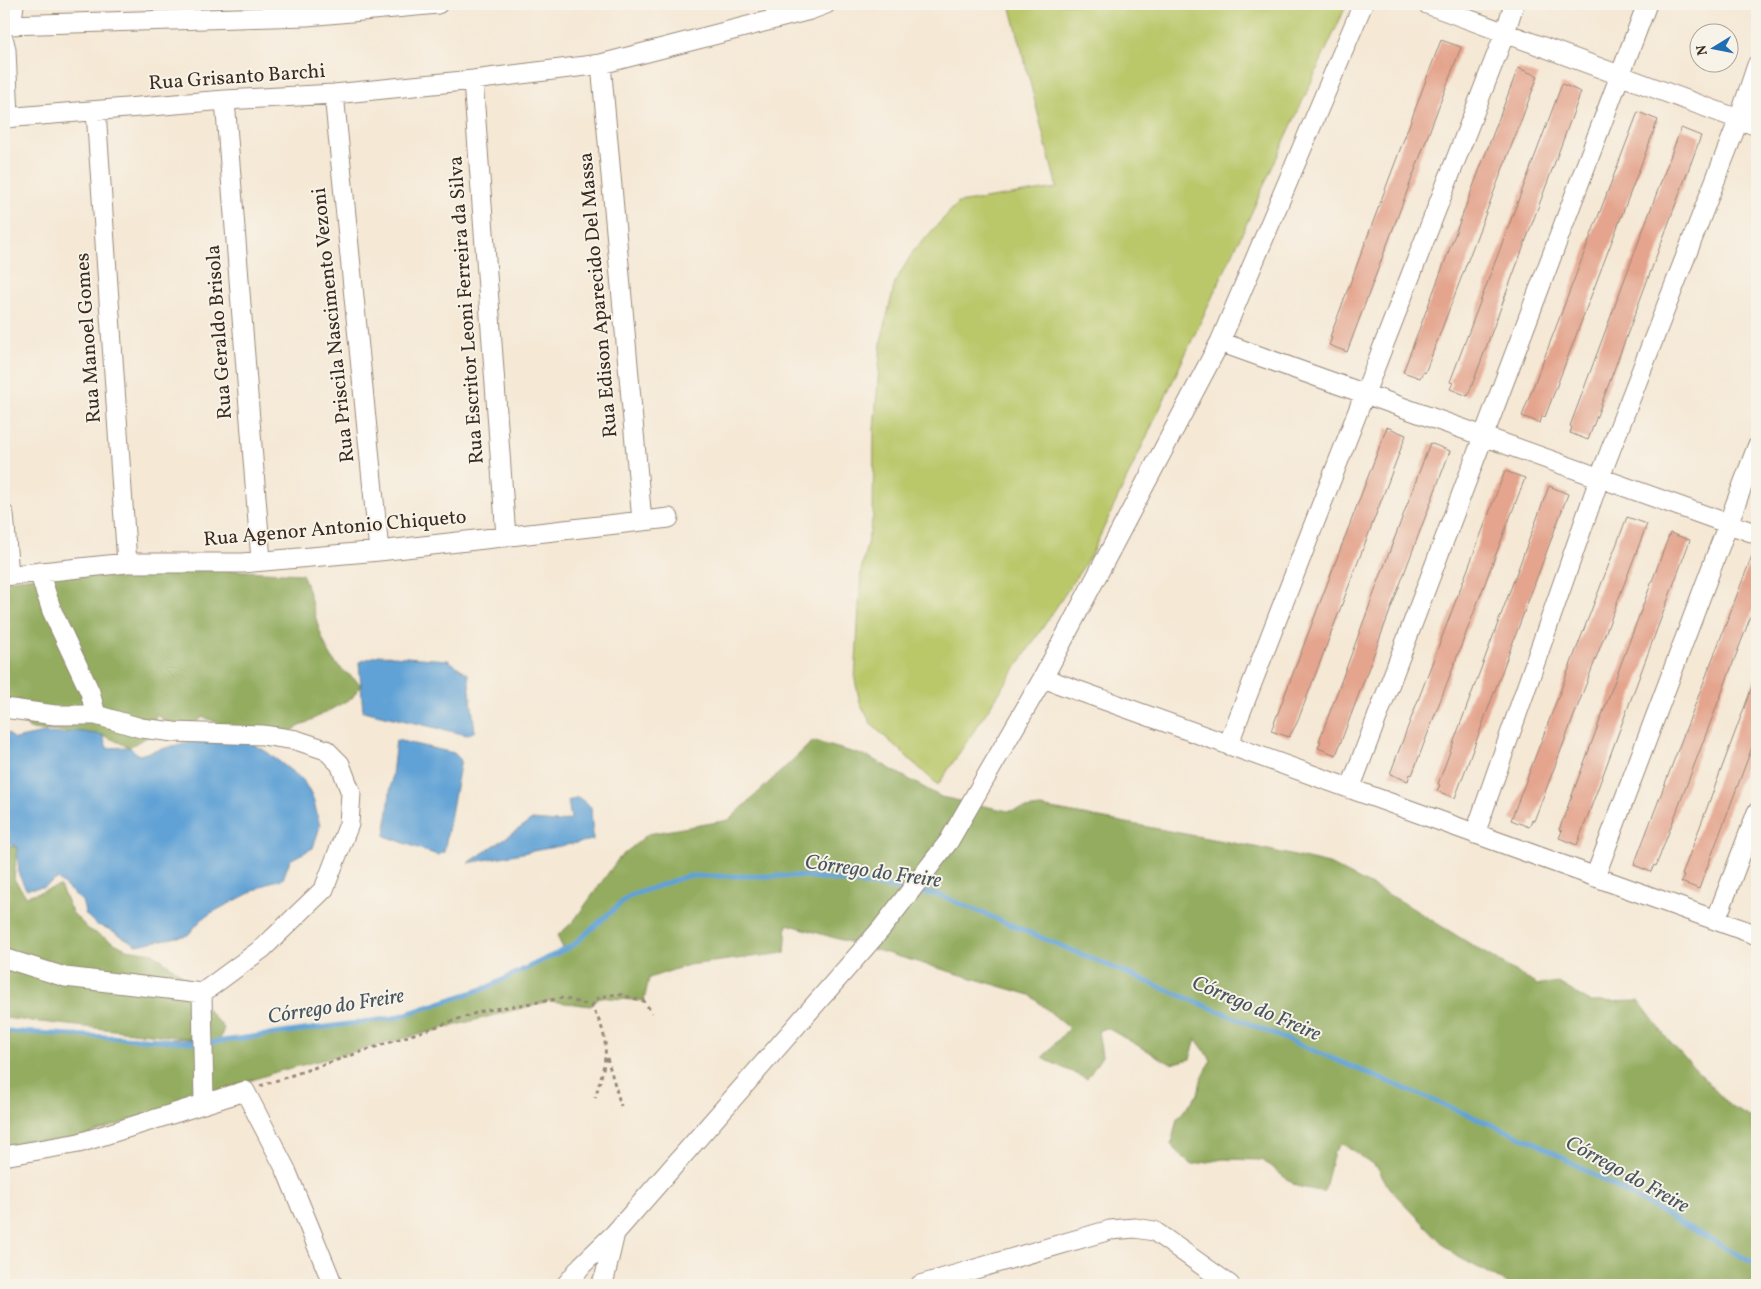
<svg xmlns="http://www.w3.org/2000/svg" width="1761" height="1289" font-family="Vollkorn,serif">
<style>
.green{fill:#bac86a;stroke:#7a7944}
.forest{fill:#93ac5e;stroke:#676b3e}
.water{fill:#61a2d5;stroke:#4e667a}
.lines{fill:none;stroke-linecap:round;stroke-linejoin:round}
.stream{stroke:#61a2d5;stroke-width:5}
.building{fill:#e4a48d}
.street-casing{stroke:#98897a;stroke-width:21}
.path{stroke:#98897a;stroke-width:3;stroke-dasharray:4 4;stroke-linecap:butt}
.street{stroke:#fff;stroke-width:19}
.labels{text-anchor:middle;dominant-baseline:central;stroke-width:4;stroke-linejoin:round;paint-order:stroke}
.street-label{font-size:20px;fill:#3b2a1e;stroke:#f7f3e8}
.water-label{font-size:21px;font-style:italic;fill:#48545e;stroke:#f7f3e8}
</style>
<rect width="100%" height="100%" fill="#f7f3e8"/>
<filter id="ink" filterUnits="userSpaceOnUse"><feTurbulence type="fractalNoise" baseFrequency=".02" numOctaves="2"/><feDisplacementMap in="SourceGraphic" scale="10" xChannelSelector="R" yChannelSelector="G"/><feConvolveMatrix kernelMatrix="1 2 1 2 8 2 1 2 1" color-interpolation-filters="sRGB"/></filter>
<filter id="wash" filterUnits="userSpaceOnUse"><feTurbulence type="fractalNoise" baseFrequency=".0096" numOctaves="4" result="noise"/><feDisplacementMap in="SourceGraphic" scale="20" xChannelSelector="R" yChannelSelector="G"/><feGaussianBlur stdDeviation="1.12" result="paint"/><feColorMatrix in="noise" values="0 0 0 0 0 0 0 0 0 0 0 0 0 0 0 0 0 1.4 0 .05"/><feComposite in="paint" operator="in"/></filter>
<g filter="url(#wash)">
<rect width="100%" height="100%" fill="#f5e8d5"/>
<path class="green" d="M 1010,4 L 1347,4 L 1239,240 L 1091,555 L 938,785 L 872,725 L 860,703 L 855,680 L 861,571 L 873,516 L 874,430 L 881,342 L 895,282 L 914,250 L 958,203 L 1057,188 Z"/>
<path class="forest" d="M 128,565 L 302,574 C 314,601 316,633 332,658 C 338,668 352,676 361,685 L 352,698 L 269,743 L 203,717 L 189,727 L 170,725 L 156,714 L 151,735 L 129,747 L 103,735 L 29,729 L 23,720 L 4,716 L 4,581 Z
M 813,741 L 869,757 L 941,797 L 1008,811 L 1041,807 L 1260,848 L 1329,864 L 1399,900 L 1537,985 L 1557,982 L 1590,1002 L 1639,1001 L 1668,1040 L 1730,1106 L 1757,1121 L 1757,1285 L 1510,1285 L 1453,1254 L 1389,1188 L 1378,1168 L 1342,1143 L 1334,1152 L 1324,1192 L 1296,1186 L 1262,1160 L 1223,1159 L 1191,1165 L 1171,1145 L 1177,1119 L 1198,1094 L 1201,1080 L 1211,1060 L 1196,1039 L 1190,1059 L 1171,1064 L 1107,1028 L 1098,1031 L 1102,1056 L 1087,1079 L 1042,1058 L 1069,1028 L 1030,995 L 787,924 L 785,953 L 688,965 L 649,978 L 644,1001 L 599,997 L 591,1006 L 549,1001 L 279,1071 L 80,1137 L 4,1154 L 4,1031 L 205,1040 L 4,1018 L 4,846 L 17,847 L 14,879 L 26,896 L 60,886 L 72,912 L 88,929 L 126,949 L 153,953 L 189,980 L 199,1000 L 224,1028 L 219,1041 L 394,1018 L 486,988 L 564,950 L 557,936 L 573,922 L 619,858 L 648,834 L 729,820 Z"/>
<path class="water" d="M 379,655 L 448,660 L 468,674 L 475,731 L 467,735 L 363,711 L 359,662 Z
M 4,729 L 14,739 L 44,733 L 63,734 L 75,731 L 103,735 L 107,748 L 129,747 L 139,755 L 195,740 L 238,735 L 267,752 L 303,780 L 313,798 L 320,826 L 313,848 L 290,860 L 283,879 L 271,882 L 211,913 L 201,920 L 188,935 L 137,945 L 109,929 L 97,925 L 86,915 L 82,901 L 57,879 L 44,887 L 26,889 L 19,875 L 17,847 L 4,842 Z
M 396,740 L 454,753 L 461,760 L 444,852 L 437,855 L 385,836 Z
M 578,797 L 591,807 L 593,840 L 468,863 L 532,820 L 558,822 L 571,819 L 568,801 Z"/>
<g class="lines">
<path class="stream" d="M 914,891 L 939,895 L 1536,1143 L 1757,1265
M 4,1031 L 207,1043 L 394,1018 L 486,988 L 572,946 L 629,896 L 687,876 L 805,876 L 906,890"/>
</g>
<g id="blocks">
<path class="building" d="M 1441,40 L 1461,47 L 1347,352 L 1329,345 L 1332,338 L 1330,337 Z
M 1518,68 L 1538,76 L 1425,373 L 1423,372 L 1420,378 L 1403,372 Z
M 1562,84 L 1581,92 L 1468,396 L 1450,389 L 1453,383 L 1450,382 Z
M 1638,112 L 1658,120 L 1545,417 L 1542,416 L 1540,423 L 1522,416 Z
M 1681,128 L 1701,136 L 1588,440 L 1570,433 L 1572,427 L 1570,426 Z
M 1387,427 L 1406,435 L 1297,723 L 1289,737 L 1271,731 Z
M 1430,443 L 1450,451 L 1336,755 L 1318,748 L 1321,741 L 1319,741 Z
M 1505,471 L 1525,478 L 1412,775 L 1410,774 L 1408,781 L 1390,774 Z
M 1549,486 L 1568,494 L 1455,798 L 1437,791 L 1440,785 L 1438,784 Z
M 1627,517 L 1647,524 L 1534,821 L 1532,820 L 1529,827 L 1511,820 Z
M 1670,533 L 1690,540 L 1577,845 L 1559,838 L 1562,831 L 1559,830 Z
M 1756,545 L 1757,594 L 1753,605 L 1755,605 L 1656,866 L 1654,865 L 1651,872 L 1634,865 Z
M 1756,676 L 1757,734 L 1699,889 L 1681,882 L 1684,876 L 1682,875 Z"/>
</g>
</g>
<g filter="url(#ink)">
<use href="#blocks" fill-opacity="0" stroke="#98897a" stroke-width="1"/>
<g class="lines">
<defs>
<path id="street" d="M 1427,4 L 1757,126
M 7,25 L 307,16 L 438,4
M 4,29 L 12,20 L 14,4
M 4,41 L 6,50 L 9,118
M 601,64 L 642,521
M 473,80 L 506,537
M 334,94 L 379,551
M 225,100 L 261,561
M 96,111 L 127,563
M 4,118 L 225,100 L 334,94 L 473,80 L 601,64 L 810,10 L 826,4
M 1220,342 L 1757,534
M 4,514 L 9,575
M 39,572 L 52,611 L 90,692 L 96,715 L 141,728 L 174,732 L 263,735 L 296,740 L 326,750 L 340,764 L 351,793 L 349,824 L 324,889 L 263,948 L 202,993
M 4,576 L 127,563 L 242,563 L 379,551 L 669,518
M 1043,678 L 1757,935
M 4,708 L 55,715 L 96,715
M 1228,745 L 1505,33 L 1514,4
M 1350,789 L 1647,4
M 1475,834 L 1600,477 L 1739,119 L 1757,65
M 1595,877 L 1757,447
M 1716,920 L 1757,812
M 4,958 L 65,977 L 202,993 L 204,1103
M 4,1156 L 79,1143 L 245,1091 L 286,1170 L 333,1285
M 566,1285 L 582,1265 L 615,1233 L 881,929 L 949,841 L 1043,678 L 1220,342 L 1363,4
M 600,1285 L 605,1276 L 615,1233
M 920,1285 L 1110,1230 L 1135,1228 L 1154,1231 L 1230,1285"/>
</defs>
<use href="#street" class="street-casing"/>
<path class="path" d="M 591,1006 L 599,997 L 618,994 L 644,1001 L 652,1013
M 607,1058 L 621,1106
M 260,1086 L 482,1011 L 563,998 L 591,1006 C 613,1041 606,1061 595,1098"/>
<use href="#street" class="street"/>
</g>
</g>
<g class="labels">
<g class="street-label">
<text transform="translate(237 78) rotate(-4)">Rua Grisanto Barchi</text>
<text transform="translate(599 295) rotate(-95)">Rua Edison Aparecido Del Massa</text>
<text transform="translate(467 310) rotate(-94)">Rua Escritor Leoni Ferreira da Silva</text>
<text transform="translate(334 325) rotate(-96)">Rua Priscila Nascimento Vezoni</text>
<text transform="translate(220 332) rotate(-94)">Rua Geraldo Brisola</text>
<text transform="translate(89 338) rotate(-94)">Rua Manoel Gomes</text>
<text transform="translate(335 529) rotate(-5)">Rua Agenor Antonio Chiqueto</text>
</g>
<g class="water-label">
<text transform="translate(873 872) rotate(8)">Córrego do Freire</text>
<text transform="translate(336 1007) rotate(-9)">Córrego do Freire</text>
<text transform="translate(1256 1009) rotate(23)">Córrego do Freire</text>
<text transform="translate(1627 1175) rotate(29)">Córrego do Freire</text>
</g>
</g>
<rect width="1761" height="1289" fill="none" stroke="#f7f3e8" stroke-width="20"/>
<g transform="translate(1714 48) rotate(260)"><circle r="24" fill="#f7f3e8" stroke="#aca397"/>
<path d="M0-4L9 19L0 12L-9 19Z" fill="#1f6fb2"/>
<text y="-8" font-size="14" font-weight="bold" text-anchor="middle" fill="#3b2a1e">N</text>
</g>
</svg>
